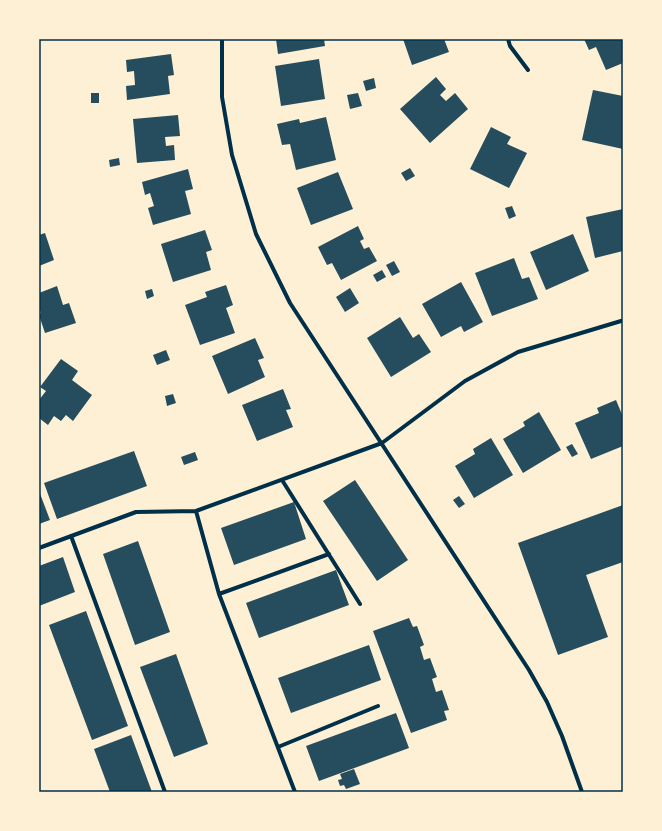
<svg xmlns="http://www.w3.org/2000/svg" width="662" height="831" font-family="Arial,sans-serif">
<style>
.building{fill:#264d5e}
.lines{fill:none;stroke-linecap:round;stroke-linejoin:round}
.minor{stroke:#003049;stroke-width:4}
.neatline{fill:none;stroke:#003049;stroke-width:1.5}
</style>
<rect width="100%" height="100%" fill="#fdf0d5"/>
<path class="building" d="M 276,39 L 324,39 L 325,46 L 278,54 Z
M 403,39 L 444,39 L 449,52 L 412,65 Z
M 584,39 L 623,39 L 623,63 L 606,70 L 596,47 L 589,50 Z
M 171,54 L 174,75 L 168,76 L 170,94 L 127,100 L 126,86 L 135,85 L 134,71 L 127,72 L 126,60 Z
M 319,59 L 325,99 L 281,106 L 275,66 Z
M 436,77 L 446,89 L 440,95 L 446,101 L 455,93 L 468,109 L 430,143 L 400,109 Z
M 374,78 L 376,88 L 366,91 L 363,81 Z
M 593,90 L 623,96 L 623,149 L 582,140 Z
M 91,93 L 99,93 L 99,103 L 91,103 Z
M 358,93 L 362,106 L 350,109 L 347,95 Z
M 178,115 L 180,136 L 165,137 L 166,146 L 174,145 L 175,160 L 137,163 L 133,119 Z
M 326,117 L 336,160 L 296,170 L 290,144 L 282,145 L 277,124 L 299,119 L 300,123 Z
M 491,127 L 511,137 L 507,144 L 527,153 L 509,188 L 470,169 Z
M 119,158 L 120,165 L 110,167 L 109,160 Z
M 410,168 L 415,176 L 406,181 L 401,173 Z
M 188,169 L 193,189 L 185,191 L 191,214 L 153,225 L 148,208 L 154,206 L 150,193 L 145,195 L 142,182 Z
M 338,172 L 353,209 L 311,225 L 297,188 Z
M 512,206 L 516,216 L 509,219 L 505,208 Z
M 623,209 L 623,251 L 595,258 L 586,217 Z
M 358,226 L 364,239 L 360,241 L 364,249 L 369,247 L 377,261 L 341,280 L 332,263 L 327,265 L 318,247 Z
M 205,230 L 212,250 L 206,252 L 211,270 L 173,282 L 161,244 Z
M 45,233 L 54,260 L 39,266 L 39,235 Z
M 573,234 L 589,271 L 546,290 L 530,252 Z
M 514,258 L 522,279 L 529,277 L 538,299 L 492,316 L 475,273 Z
M 394,261 L 400,272 L 392,276 L 386,265 Z
M 382,270 L 386,277 L 377,282 L 373,275 Z
M 461,282 L 483,322 L 464,332 L 461,326 L 441,337 L 422,304 Z
M 226,285 L 233,305 L 226,308 L 235,333 L 200,345 L 185,305 L 207,297 L 205,292 Z
M 57,286 L 63,305 L 69,303 L 76,323 L 45,333 L 39,315 L 41,313 L 39,307 L 39,293 Z
M 350,288 L 359,303 L 345,312 L 336,297 Z
M 152,289 L 154,296 L 147,299 L 145,291 Z
M 400,317 L 413,338 L 419,334 L 431,352 L 391,377 L 367,338 Z
M 255,338 L 264,358 L 258,360 L 265,377 L 228,394 L 212,356 Z
M 166,350 L 170,360 L 157,365 L 153,355 Z
M 61,359 L 78,371 L 72,380 L 92,395 L 73,421 L 66,415 L 61,421 L 54,416 L 48,425 L 39,418 L 39,400 L 46,391 L 40,387 Z
M 283,389 L 291,409 L 286,410 L 293,427 L 257,441 L 242,405 Z
M 173,394 L 176,403 L 167,406 L 165,396 Z
M 616,400 L 623,417 L 623,446 L 591,459 L 575,423 L 599,413 L 597,408 Z
M 539,412 L 561,450 L 523,473 L 503,439 L 525,426 L 523,422 Z
M 491,438 L 513,475 L 474,498 L 455,466 L 475,454 L 473,449 Z
M 572,444 L 578,454 L 572,457 L 566,447 Z
M 134,451 L 147,486 L 57,519 L 44,483 Z
M 195,452 L 198,460 L 184,465 L 181,457 Z
M 355,480 L 408,560 L 377,581 L 323,501 Z
M 39,491 L 50,520 L 39,524 Z
M 459,496 L 465,504 L 459,508 L 453,500 Z
M 294,502 L 306,539 L 234,565 L 221,528 Z
M 623,505 L 623,562 L 586,575 L 608,637 L 558,655 L 518,543 Z
M 138,541 L 170,632 L 135,645 L 103,554 Z
M 63,557 L 75,592 L 39,606 L 39,566 Z
M 336,570 L 349,605 L 259,638 L 246,603 Z
M 86,611 L 128,726 L 92,740 L 49,625 Z
M 409,618 L 413,627 L 417,626 L 424,645 L 420,647 L 424,660 L 430,658 L 437,677 L 432,679 L 436,692 L 442,690 L 449,710 L 444,711 L 447,720 L 411,733 L 373,631 Z
M 369,645 L 381,680 L 291,713 L 278,678 Z
M 176,654 L 208,744 L 174,757 L 140,667 Z
M 396,713 L 409,748 L 319,781 L 306,746 Z
M 131,735 L 152,792 L 110,792 L 94,749 Z
M 354,769 L 360,784 L 346,789 L 344,785 L 340,786 L 338,780 L 342,779 L 340,774 Z"/>
<g class="lines">
<path class="minor" d="M 222,39 L 222,97 L 232,155 L 256,234 L 290,303 L 529,670 L 547,702 L 562,736 L 582,792
M 508,39 L 510,46 L 528,70
M 282,480 L 360,604
M 196,511 L 219,594 L 295,792
M 71,536 L 165,792
M 39,548 L 136,512 L 196,511 L 382,443 L 465,381 L 518,352 L 621,321
M 219,594 L 329,554
M 278,747 L 378,706"/>
</g>
<rect width="662" height="831" fill="none" stroke="#fdf0d5" stroke-width="80"/>
<rect x="40" y="40" width="582" height="751" class="neatline"/>
</svg>
